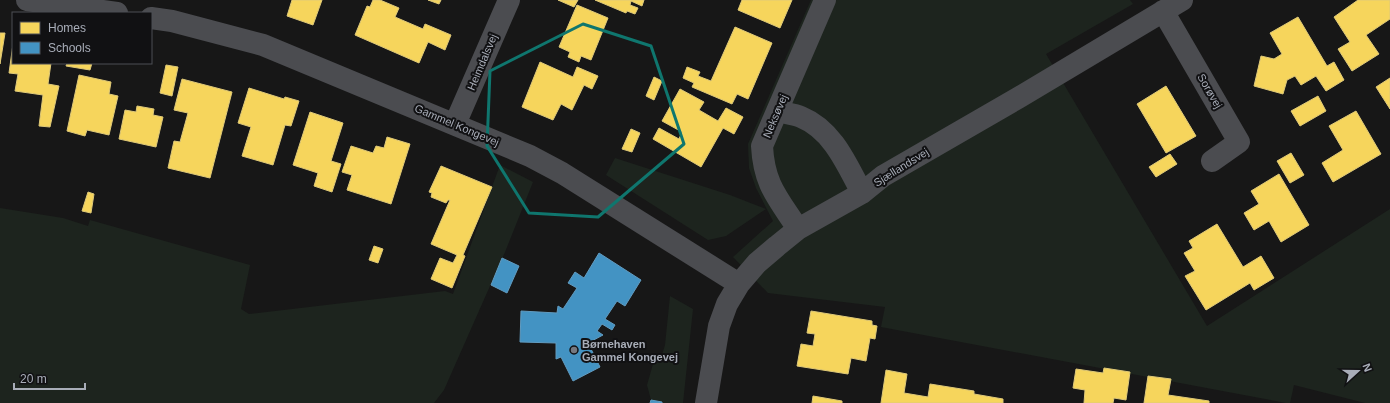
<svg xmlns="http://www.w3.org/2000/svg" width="1390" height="403" font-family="Arial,sans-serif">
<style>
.green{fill:#1d241e}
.homes{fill:#f6d55c;stroke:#dfc978}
.schools{fill:#4393c3;stroke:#619bc0}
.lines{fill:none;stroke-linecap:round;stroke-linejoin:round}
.minor{stroke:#4b4c50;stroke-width:22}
.marked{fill:none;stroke:#0f766e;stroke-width:3;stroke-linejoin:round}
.poi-dot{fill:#757880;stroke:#111113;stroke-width:1.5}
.labels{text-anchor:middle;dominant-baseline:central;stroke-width:4;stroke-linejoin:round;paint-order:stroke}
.street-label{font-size:11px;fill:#a8adb8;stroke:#111113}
.poi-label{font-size:11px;font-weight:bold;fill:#a8adb8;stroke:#111113;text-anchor:start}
</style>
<rect width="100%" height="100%" fill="#171717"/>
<path class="green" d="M 811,0 L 1130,0 L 1133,4 L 1046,54 L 1207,326 L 1390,209 L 1390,403 L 1365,403 L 1294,385 L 1290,403 L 1286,403 L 881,327 L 885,307 L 768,293 L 733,257 L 773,221 L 756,188 L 749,168 L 748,144 Z
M 615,158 L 730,195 L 766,209 L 726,236 L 708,240 L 606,175 Z
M 500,165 L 533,182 L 505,252 L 444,390 L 434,403 L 0,403 L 0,208 L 63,218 L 88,226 L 90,220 L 250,265 L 241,309 L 249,314 L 445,291 L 453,294 Z
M 670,296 L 693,309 L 683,403 L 662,403 L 651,400 L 647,385 L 653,364 L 662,355 L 665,345 Z"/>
<path class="homes" d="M 292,0 L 322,0 L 313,25 L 287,16 Z
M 373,0 L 380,0 L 399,8 L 395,17 L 423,29 L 425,24 L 451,35 L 445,50 L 428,42 L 419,63 L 355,35 L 367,6 L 370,7 Z
M 428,0 L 441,0 L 439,4 Z
M 558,0 L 578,0 L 574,7 Z
M 595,0 L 644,0 L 642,6 L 631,1 L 630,5 L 638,8 L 635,14 L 627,11 L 626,13 Z
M 742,0 L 792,0 L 780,28 L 738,10 Z
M 1358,0 L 1390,0 L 1390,19 L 1366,35 L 1379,54 L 1352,71 L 1338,49 L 1350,42 L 1334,17 Z
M 577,5 L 608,18 L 591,60 L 581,56 L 579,62 L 568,57 L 570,52 L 559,47 Z
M 1298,17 L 1327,66 L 1334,62 L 1344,80 L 1326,91 L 1316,76 L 1301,85 L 1295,76 L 1287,80 L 1283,94 L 1254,86 L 1261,56 L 1274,59 L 1282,54 L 1270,33 Z
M 735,27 L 772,43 L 748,99 L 737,94 L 732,104 L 692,87 L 694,83 L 683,78 L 687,67 L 700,72 L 698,76 L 711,81 Z
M 0,33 L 5,33 L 0,64 Z
M 13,44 L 13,63 L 51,63 L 48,84 L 59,86 L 50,127 L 39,126 L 43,95 L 15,91 L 18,74 L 9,73 Z
M 540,62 L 573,77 L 577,67 L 598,76 L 592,89 L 584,85 L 572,110 L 561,104 L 553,120 L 522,107 Z
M 67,63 L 92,63 L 90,70 L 66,66 Z
M 166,65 L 178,67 L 172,96 L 160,93 Z
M 79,75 L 111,82 L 109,94 L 118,96 L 109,135 L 87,130 L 85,136 L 67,131 Z
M 654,77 L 662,81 L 654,100 L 646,96 Z
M 1390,78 L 1390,109 L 1376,87 Z
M 182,79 L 232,92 L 210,178 L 168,168 L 174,141 L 180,142 L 188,113 L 174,110 Z
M 1166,86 L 1196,136 L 1166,153 L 1137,104 Z
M 249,88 L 284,99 L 285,97 L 299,101 L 291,126 L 285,125 L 273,165 L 242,156 L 251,127 L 238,123 Z
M 680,89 L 704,102 L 699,110 L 718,121 L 726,108 L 743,117 L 734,134 L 723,128 L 701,167 L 653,139 L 659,128 L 679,139 L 682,132 L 662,121 Z
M 1318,96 L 1326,111 L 1300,126 L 1291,111 Z
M 137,106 L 154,109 L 153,115 L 163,117 L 156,147 L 119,139 L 125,110 L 136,112 Z
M 1356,111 L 1381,154 L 1333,182 L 1322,163 L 1343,150 L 1329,126 Z
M 310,112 L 343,123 L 331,161 L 341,164 L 332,192 L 314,186 L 318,173 L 293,165 Z
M 631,129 L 640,133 L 632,152 L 622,149 Z
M 387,137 L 410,144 L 391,204 L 347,190 L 352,175 L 342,172 L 351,146 L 373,153 L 376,146 L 384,148 Z
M 1291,153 L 1304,175 L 1290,183 L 1277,161 Z
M 1170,154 L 1177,164 L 1156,177 L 1149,167 Z
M 441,166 L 492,187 L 463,255 L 465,256 L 452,288 L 431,279 L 440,258 L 453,263 L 457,255 L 431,244 L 450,200 L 448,200 L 446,203 L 431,197 L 432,193 L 429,192 Z
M 1279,174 L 1309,225 L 1281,242 L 1269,221 L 1254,230 L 1244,213 L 1259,204 L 1251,191 Z
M 88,192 L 94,194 L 91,213 L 82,211 Z
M 1217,224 L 1243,267 L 1261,256 L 1274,278 L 1254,290 L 1250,283 L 1206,310 L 1185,276 L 1195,271 L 1184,253 L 1193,248 L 1189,241 Z
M 374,246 L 383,249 L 378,263 L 369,260 Z
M 811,311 L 872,321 L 872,325 L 877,326 L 875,339 L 870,338 L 866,361 L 851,358 L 848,374 L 797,366 L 801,344 L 813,346 L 815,334 L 807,333 Z
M 1104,368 L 1130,372 L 1126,400 L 1114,398 L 1113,403 L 1084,403 L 1085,390 L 1073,388 L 1076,369 L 1103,373 Z
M 886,370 L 907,374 L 904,393 L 928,397 L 930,384 L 974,391 L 974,394 L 1003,399 L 1003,403 L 881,403 Z
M 1148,376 L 1171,379 L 1168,395 L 1209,401 L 1209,403 L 1144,403 Z
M 813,396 L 842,401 L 842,403 L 812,403 Z"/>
<path class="schools" d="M 599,253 L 641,280 L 625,306 L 617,301 L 605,319 L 615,325 L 612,330 L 602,324 L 597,331 L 603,335 L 588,343 L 600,367 L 573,381 L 561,357 L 556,359 L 556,343 L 520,342 L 521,311 L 557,313 L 558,306 L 563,309 L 577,288 L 568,283 L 575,272 L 584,278 Z
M 502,258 L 519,266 L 507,293 L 491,285 Z
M 651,400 L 662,402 L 662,403 L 650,403 Z"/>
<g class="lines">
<path class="minor" d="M 27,0 L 117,13
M 1163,11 L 1239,142 L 1212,161
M 151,18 L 172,21 L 263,45 L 530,156 L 562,173 L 739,284
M 777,111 C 784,113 794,114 801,117 C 833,130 847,165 862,193
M 455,124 L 509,0
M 798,229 C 778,198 764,185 762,146 L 825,0
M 706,403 L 719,326 L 727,304 L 739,284 L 757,263 L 777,246 L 798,229 L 862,193 L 883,176 L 1018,98 L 1182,0"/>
</g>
<path class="marked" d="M 583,24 L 651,46 L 684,144 L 598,217 L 529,213 L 487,146 L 490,71 Z"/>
<circle class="poi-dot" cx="574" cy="350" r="4"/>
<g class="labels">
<g class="street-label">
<text transform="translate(482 62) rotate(-67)">Heimdalsvej</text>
<text transform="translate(1210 91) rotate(60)">Sorøvej</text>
<text transform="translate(775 116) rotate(-67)">Neksøvej</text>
<text transform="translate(457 125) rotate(23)">Gammel Kongevej</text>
<text transform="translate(901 167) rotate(-32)">Sjællandsvej</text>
</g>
<g class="poi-label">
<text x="582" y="344">Børnehaven<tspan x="582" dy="13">Gammel Kongevej</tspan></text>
</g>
</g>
<rect x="12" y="12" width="140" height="52" fill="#111113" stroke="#4d4f55"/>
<rect x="20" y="22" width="20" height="12" fill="#f6d55c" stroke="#4d4f55"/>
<text x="48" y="32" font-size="12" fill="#a8adb8">Homes</text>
<rect x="20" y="42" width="20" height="12" fill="#4393c3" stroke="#4d4f55"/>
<text x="48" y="52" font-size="12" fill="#a8adb8">Schools</text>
<g transform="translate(1358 371) rotate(69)" stroke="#111113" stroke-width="3" paint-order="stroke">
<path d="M0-3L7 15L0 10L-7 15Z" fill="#a8adb8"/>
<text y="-6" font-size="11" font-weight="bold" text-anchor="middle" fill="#a8adb8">N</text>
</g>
<path d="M14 383v6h71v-6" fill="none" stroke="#a8adb8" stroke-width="2"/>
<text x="20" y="383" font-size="12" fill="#a8adb8" stroke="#111113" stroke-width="3" paint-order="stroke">20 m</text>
</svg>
